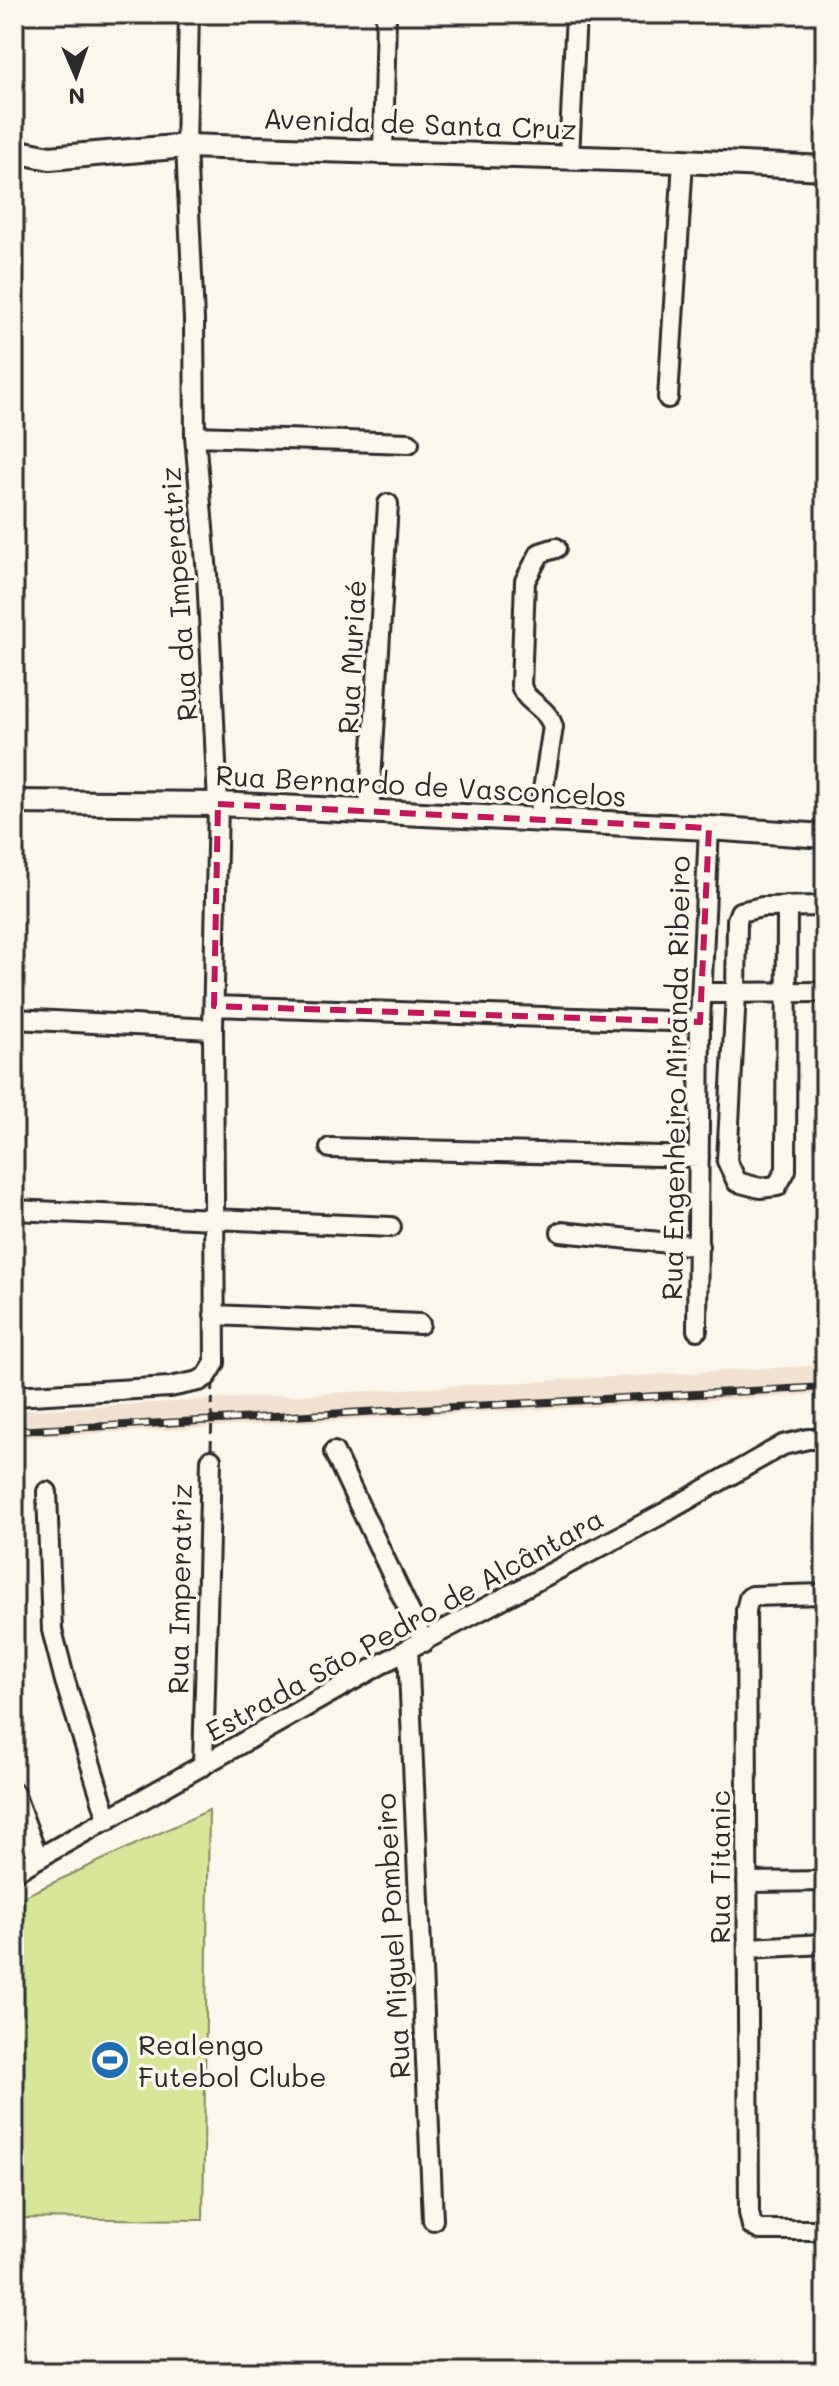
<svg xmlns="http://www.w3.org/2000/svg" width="839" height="2386" font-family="Mali,sans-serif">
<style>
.built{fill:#f2e1d0}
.green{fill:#d8e497;stroke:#828861;stroke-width:2}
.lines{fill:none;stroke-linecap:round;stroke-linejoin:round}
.minor-casing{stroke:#2b2b2b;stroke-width:24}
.major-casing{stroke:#2b2b2b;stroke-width:28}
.minor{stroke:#fbf7ec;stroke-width:18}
.major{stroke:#fbf7ec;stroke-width:22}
.rail-casing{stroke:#2b2b2b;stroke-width:8}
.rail{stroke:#fbf7ec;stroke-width:5;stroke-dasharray:15;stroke-linecap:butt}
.path-bridge{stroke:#2b2b2b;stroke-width:3;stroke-dasharray:8 6;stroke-linecap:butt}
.marked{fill:none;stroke:#c2185b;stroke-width:6;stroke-dasharray:16 10;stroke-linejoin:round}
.labels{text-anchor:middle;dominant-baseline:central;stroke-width:7;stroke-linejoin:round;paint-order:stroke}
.street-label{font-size:28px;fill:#2b2b2b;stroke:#fbf7ec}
.poi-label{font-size:28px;fill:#2b2b2b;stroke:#fbf7ec;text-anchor:start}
</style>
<rect width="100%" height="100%" fill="#fbf7ec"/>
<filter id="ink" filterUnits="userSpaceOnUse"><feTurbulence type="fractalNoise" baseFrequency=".0125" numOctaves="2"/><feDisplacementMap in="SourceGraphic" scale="16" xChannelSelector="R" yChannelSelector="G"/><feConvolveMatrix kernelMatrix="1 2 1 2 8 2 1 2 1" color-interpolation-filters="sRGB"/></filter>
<g filter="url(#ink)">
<path class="built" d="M 825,1365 L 825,1394 L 14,1438 L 14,1411 Z"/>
<path class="green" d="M 209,1810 L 203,2220 L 14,2218 L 14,1901 Z"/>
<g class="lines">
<defs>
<path id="minor" d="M 383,152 L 386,14
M 569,157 L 576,14
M 668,398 L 683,161
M 195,436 L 409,443
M 369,813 L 388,504
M 538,821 L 553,727 C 547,706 525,703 521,685 L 525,581 L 540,553 L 556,548
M 787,906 L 786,1170 L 777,1186 L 760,1188 L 737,1182 L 727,1161 L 736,993 L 737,920 L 740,912 L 762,907 L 825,906
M 702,993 L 825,992
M 214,1006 L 700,1022
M 14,1019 L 213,1029
M 330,1148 L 699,1157
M 14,1210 L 391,1227
M 561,1232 L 699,1246
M 214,1315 L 420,1324
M 697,1330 L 700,1022 L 709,828
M 14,1396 L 170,1387 L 199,1381 L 207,1376 L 215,1363 L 213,1029 L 218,804 L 207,574 L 195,436 L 194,320 L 186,146 L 189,14
M 334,1452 L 424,1642
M 47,1492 L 52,1630 L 65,1681 L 108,1820
M 825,1594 L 752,1596 L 749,1598 L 746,1610 L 749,2213 L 752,2226 L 760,2230 L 825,2230
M 408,1649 L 433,2220
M 203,1766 L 211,1460
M 14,1793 L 38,1858
M 14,1872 L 408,1649 L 664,1513 L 783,1445 L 808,1439 L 825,1439
M 747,1882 L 825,1881
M 748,1948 L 825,1944"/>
<path id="major" d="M 14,151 L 50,158 L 186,146 L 683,161 L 825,168
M 14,802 L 218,804 L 709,828 L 825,836"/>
</defs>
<use href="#minor" class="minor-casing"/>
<use href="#major" class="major-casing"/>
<use href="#minor" class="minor"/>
<use href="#major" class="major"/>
<defs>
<path id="rail" d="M 14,1431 L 825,1387"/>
</defs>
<use href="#rail" class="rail-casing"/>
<use href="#rail" class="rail"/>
<path class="path-bridge" d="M 211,1448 L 213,1379"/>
</g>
</g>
<path class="marked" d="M 218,804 L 709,828 L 700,1022 L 214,1006 Z"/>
<defs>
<symbol id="stadium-disc" viewBox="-11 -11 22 22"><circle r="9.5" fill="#1f6fb2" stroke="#fbf7ec"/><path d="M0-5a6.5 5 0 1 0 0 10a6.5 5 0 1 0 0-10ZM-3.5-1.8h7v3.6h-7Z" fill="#fff"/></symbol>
</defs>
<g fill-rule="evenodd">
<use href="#stadium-disc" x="88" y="2038" width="44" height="44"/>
</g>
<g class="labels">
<g class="street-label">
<text transform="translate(420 123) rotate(2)">Avenida de Santa Cruz</text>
<text transform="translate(178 594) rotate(-94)">Rua da Imperatriz</text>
<text transform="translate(351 657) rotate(-87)">Rua Muriaé</text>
<text transform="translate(421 785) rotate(3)">Rua Bernardo de Vasconcelos</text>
<text transform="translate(675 1078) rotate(-89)">Rua Engenheiro Miranda Ribeiro</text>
<text transform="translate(179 1589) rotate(-89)">Rua Imperatriz</text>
<text transform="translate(404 1624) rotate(-29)">Estrada São Pedro de Alcântara</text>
<text transform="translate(719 1867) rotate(-90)">Rua Titanic</text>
<text transform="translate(392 1936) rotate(-93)">Rua Miguel Pombeiro</text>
</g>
<g class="poi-label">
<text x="138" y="2044">Realengo<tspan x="138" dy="32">Futebol Clube</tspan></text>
</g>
</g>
<rect width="839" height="2386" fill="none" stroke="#fbf7ec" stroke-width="48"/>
<rect x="24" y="24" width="791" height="2338" fill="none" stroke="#2b2b2b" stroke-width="3" filter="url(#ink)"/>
<g transform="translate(76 76) rotate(178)" stroke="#fbf7ec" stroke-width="6" paint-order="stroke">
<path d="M0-6L14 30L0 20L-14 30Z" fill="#2b2b2b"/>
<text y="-12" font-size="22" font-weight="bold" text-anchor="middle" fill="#2b2b2b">N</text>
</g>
</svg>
